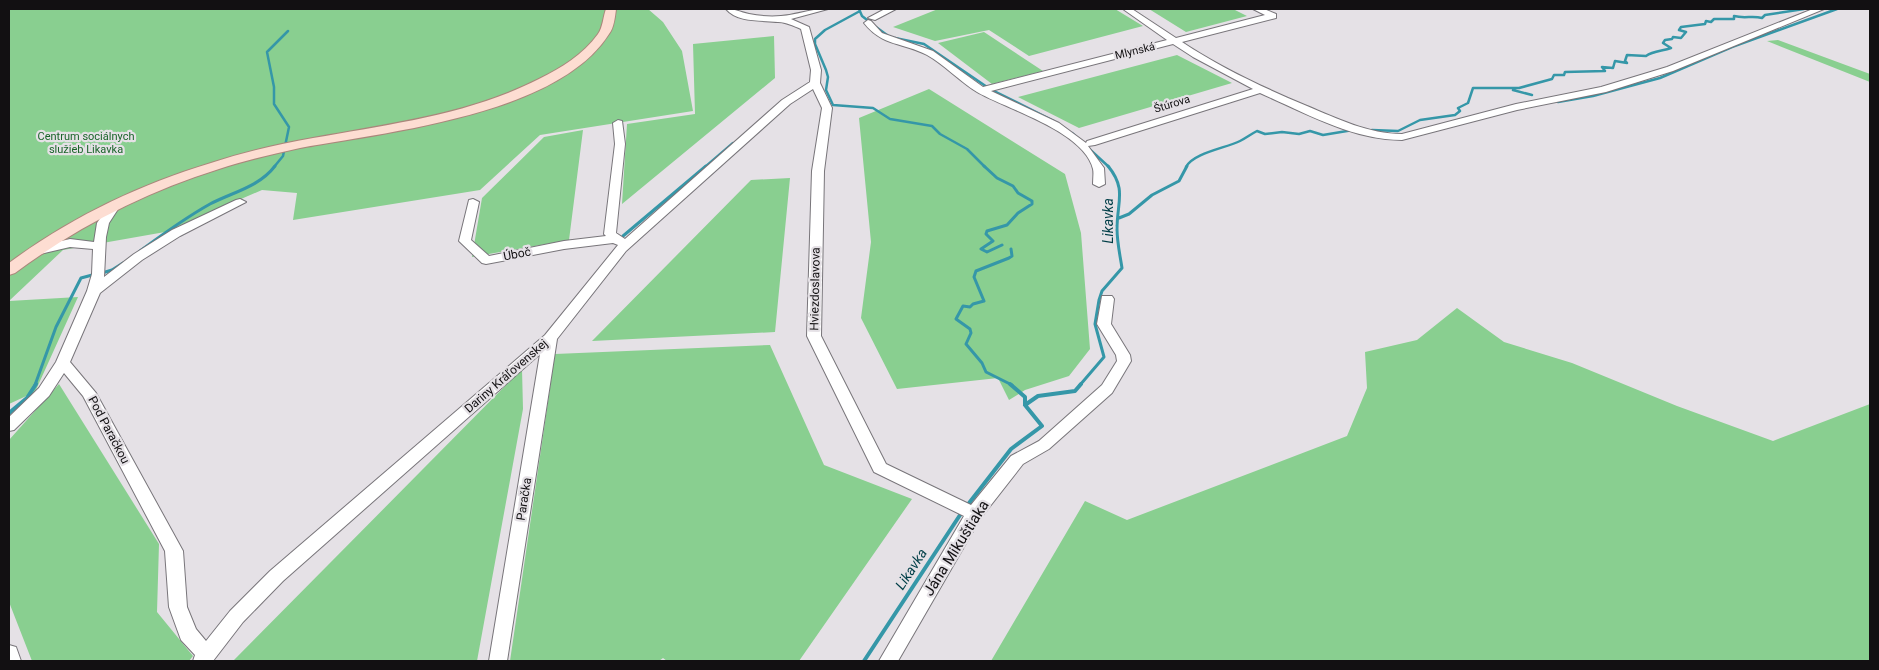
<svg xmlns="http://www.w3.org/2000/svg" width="1879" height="670" font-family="Roboto,sans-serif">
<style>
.green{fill:#89cf90}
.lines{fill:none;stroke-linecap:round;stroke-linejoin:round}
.stream-far2{stroke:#3597a8;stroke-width:2.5}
.stream-far1{stroke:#3597a8;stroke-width:3}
.stream{stroke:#3597a8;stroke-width:4}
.minor-casing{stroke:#78757a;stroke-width:2}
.major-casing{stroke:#aa877b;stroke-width:2}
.minor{fill:#fff;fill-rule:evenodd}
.major{fill:#fdddd2;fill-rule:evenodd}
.labels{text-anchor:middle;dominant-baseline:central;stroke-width:4.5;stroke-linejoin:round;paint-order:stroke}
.far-street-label{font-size:11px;fill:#121012;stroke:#e5e1e6}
.far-park-label{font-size:11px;fill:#1a642a;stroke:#e5e1e6}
.street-label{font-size:12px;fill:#121012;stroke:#e5e1e6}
.water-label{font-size:14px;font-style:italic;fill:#003e47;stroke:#e5e1e6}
.near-street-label{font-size:15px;fill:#121012;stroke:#e5e1e6}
</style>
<rect width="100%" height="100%" fill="#e5e1e6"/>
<path class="green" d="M 9,9 L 648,9 L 663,22 L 682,51 L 693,111 L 540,135 L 480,190 L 293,220 L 297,193 L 262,190 L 165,232 L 63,250 L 9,301 L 78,297 L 35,392 L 9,404 Z
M 938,9 L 1115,9 L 1143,26 L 1029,56 L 989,30 L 935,41 L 893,27 Z
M 1149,9 L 1233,9 L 1247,16 L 1186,32 Z
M 984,32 L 1043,71 L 992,84 L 938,43 Z
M 774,36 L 775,78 L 622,204 L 627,124 L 695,114 L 693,44 Z
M 1778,40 L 1870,74 L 1870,82 L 1767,41 Z
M 1177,55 L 1232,83 L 1079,128 L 1018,97 Z
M 929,89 L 1065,174 L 1081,233 L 1090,349 L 1069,376 L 1025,390 L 1009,400 L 998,378 L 897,389 L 861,318 L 871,242 L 859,118 Z
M 583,130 L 569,240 L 472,257 L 482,198 L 544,137 Z
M 790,178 L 775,332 L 592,341 L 751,180 Z
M 1457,308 L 1504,342 L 1572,363 L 1677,406 L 1773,441 L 1870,404 L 1870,661 L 991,661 L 1085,501 L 1127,520 L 1347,436 L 1367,388 L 1365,352 L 1417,340 Z
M 770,345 L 824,465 L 912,499 L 799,661 L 667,661 L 663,658 L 659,661 L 510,661 L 555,354 Z
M 522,369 L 523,409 L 477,661 L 233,661 Z
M 59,384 L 159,544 L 157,612 L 193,656 L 189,661 L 32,661 L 9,602 L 9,440 Z"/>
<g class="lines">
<path class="stream-far2" d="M 859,9 L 862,16 L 871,23
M 860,11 L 825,30 L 815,39 L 815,44 L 826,70 L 828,77 L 826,90 L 833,105 L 873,108 L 890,119 L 932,126 L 940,134 L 967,149 L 985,167
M 876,27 L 887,35
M 895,38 L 924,44 L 990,89 L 1054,121
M 1513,90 L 1532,95
M 1558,102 L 1593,96 L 1660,78 L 1732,47 L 1837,9
M 1372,130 L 1398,131 L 1420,120 L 1455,115 L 1460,111 L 1458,108 L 1468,103 L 1473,88 L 1519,88 L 1552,79 L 1554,75 L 1564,75 L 1565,72 L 1605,71 L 1602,67 L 1613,68 L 1615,61 L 1627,63 L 1625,61 L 1627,55 L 1646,56 C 1653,51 1663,51 1671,48 L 1663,43 L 1665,40 L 1672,39 L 1673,37 L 1681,38 L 1686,32 L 1679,30 L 1681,27 L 1705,24 L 1706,21 L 1711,22 L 1714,19 L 1734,19 L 1734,16 C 1746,19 1752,15 1762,18 L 1765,15 L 1804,9
M 1072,133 L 1109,167
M 274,167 L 283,156 L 289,127 L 274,104 L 274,87 L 267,52 L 288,31
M 705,167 L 733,143
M 1186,167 C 1193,153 1226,148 1240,141 C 1246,138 1251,134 1257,131 L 1265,134 L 1282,132 L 1299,134 L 1310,131 L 1323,135 L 1353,130"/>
<path class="stream-far1" d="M 984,166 L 997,178 L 1013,186 L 1018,193 L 1032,201 L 1032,204 L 1018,213 L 1007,225 L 987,231 L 986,234 L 993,241 L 981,249 L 987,252 L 1002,245
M 1119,218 L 1129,214 L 1152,195 L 1179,181 L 1187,166
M 623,236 L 706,166
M 1011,249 L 1012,256 L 1009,258 L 976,271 L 974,277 L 984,301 L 973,304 L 970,307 L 963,306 L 956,319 L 970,329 L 971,333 L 966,344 L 982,363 L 986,372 L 1012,385
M 140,251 C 163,234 185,218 210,204 C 233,192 259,187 275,166
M 102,273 L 112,270 L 123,263
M 35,385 L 56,327 L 81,278 L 96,274
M 1080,385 L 1104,357 L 1095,324 L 1099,300 L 1102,291 L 1122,268 C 1120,255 1117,242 1117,229 C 1117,202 1127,189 1108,166"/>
<path class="stream" d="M 1010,384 L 1025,397 L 1025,404
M 9,413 L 27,398 L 36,384
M 966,507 L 1011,449 L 1042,426 L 1025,405 L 1038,396 L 1075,391 L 1081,384
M 864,661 L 962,512"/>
<defs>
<path id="minor" d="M 726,9 C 735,9 740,12 749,14 C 759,16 770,17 781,16 C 797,15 812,8 828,9 L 791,19 L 809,27 L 821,70 L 820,83 L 832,108 L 824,171 L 821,336 L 886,464 L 971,505 L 1011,456 L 1039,441 L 1102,385 L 1117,361 L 1116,355 L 1097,324 L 1102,296 L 1112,296 L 1114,299 L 1111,324 L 1130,355 L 1131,361 L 1112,393 L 1049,449 L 1023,464 L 980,519 L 898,661 L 879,661 L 964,516 L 874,472 L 807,336 L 812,171 L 822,108 L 813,89 L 790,104 L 626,251 L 557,339 L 507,661 L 489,661 L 540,354 L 283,581 L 243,622 L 213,661 L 193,661 L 195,655 L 181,640 L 169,607 L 165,551 L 83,396 L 64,373 L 49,396 L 14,430 L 9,431 L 9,417 L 39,388 L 56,362 L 87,291 L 92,274 L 93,249 L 70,247 L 40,254 L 36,253 L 34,250 L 36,247 L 70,239 L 94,242 L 97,223 L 110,204 L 118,204 L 120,206 L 109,223 L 106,237 L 104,277 L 134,254 L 172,230 L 236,200 L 240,199 L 246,202 L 180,236 L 142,260 L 100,293 L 70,362 L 96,393 L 183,551 L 187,607 L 196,629 L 206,641 L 230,611 L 270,571 L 545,335 L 618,245 L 613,243 L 564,249 L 486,264 L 482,263 L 459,241 L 469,200 L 473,199 L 479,202 L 471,240 L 489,256 L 564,241 L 606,236 L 604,234 L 615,144 L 613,123 L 618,120 L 622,121 L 625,144 L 616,233 L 625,239 L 782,100 L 810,82 L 811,70 L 801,29 C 794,26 786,22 778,22 C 761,20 738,23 726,9 Z
M 885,9 L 896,9 L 875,20 L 868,18 Z
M 1123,9 L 1132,9 L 1176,38 L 1265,15 L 1253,9 L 1264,9 L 1276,14 L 1276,18 L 1182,42 C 1221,68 1264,88 1307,106 C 1338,119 1369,134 1402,134 L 1516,104 L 1601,87 L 1667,67 L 1813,9 L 1824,9 L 1673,71 L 1606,92 L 1517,110 L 1402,140 C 1353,140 1305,113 1260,93 L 1095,145 L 1088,146 L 1104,168 L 1105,184 L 1099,187 L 1093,184 C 1093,179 1094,173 1093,169 C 1084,131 1006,109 977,92 C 959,81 945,65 927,55 C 903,42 883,47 864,23 L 868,20 L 871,21 L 882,33 L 933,51 L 983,87 L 1167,40 ZM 1173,44 L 1193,57 L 1253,89 L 1087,141 L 1086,143 L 1059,123 L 991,91 Z
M 9,645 L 16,647 L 21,661 L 9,661 Z"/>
<path id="major" d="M 606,9 L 616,9 C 615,17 614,28 609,34 C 558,115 387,132 300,148 C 273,154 246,160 219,169 C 145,192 77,227 15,273 L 9,275 L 9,263 C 70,218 138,185 211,163 C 244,152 279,144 313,138 C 390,124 468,115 539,79 C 561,68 583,55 598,34 C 603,27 603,17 606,9 Z"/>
</defs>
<use href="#minor" class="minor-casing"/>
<use href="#major" class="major-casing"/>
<use href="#minor" class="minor"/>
<use href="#major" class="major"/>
</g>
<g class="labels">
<g class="far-street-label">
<text transform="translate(1135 51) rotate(-14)">Mlynská</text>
<text transform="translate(1172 104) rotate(-17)">Štúrova</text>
</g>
<g class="far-park-label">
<text x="86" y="136">Centrum sociálnych<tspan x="86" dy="13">služieb Likavka</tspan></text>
</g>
<g class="street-label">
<text transform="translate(517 254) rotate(-11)">Úboč</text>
<text transform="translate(815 289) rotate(-89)">Hviezdoslavova</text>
<text transform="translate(506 376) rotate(-41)">Dariny Kráľovenskej</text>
<text transform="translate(109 430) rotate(62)">Pod Paračkou</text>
<text transform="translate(524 499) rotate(-81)">Paračka</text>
</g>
<g class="water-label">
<text transform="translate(1108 221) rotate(-90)">Likavka</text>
<text transform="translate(911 569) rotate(-57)">Likavka</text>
</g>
<g class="near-street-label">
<text transform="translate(956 548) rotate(-58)">Jána Mikuštiaka</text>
</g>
</g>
<rect width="1879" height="670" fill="none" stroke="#121012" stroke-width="20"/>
</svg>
